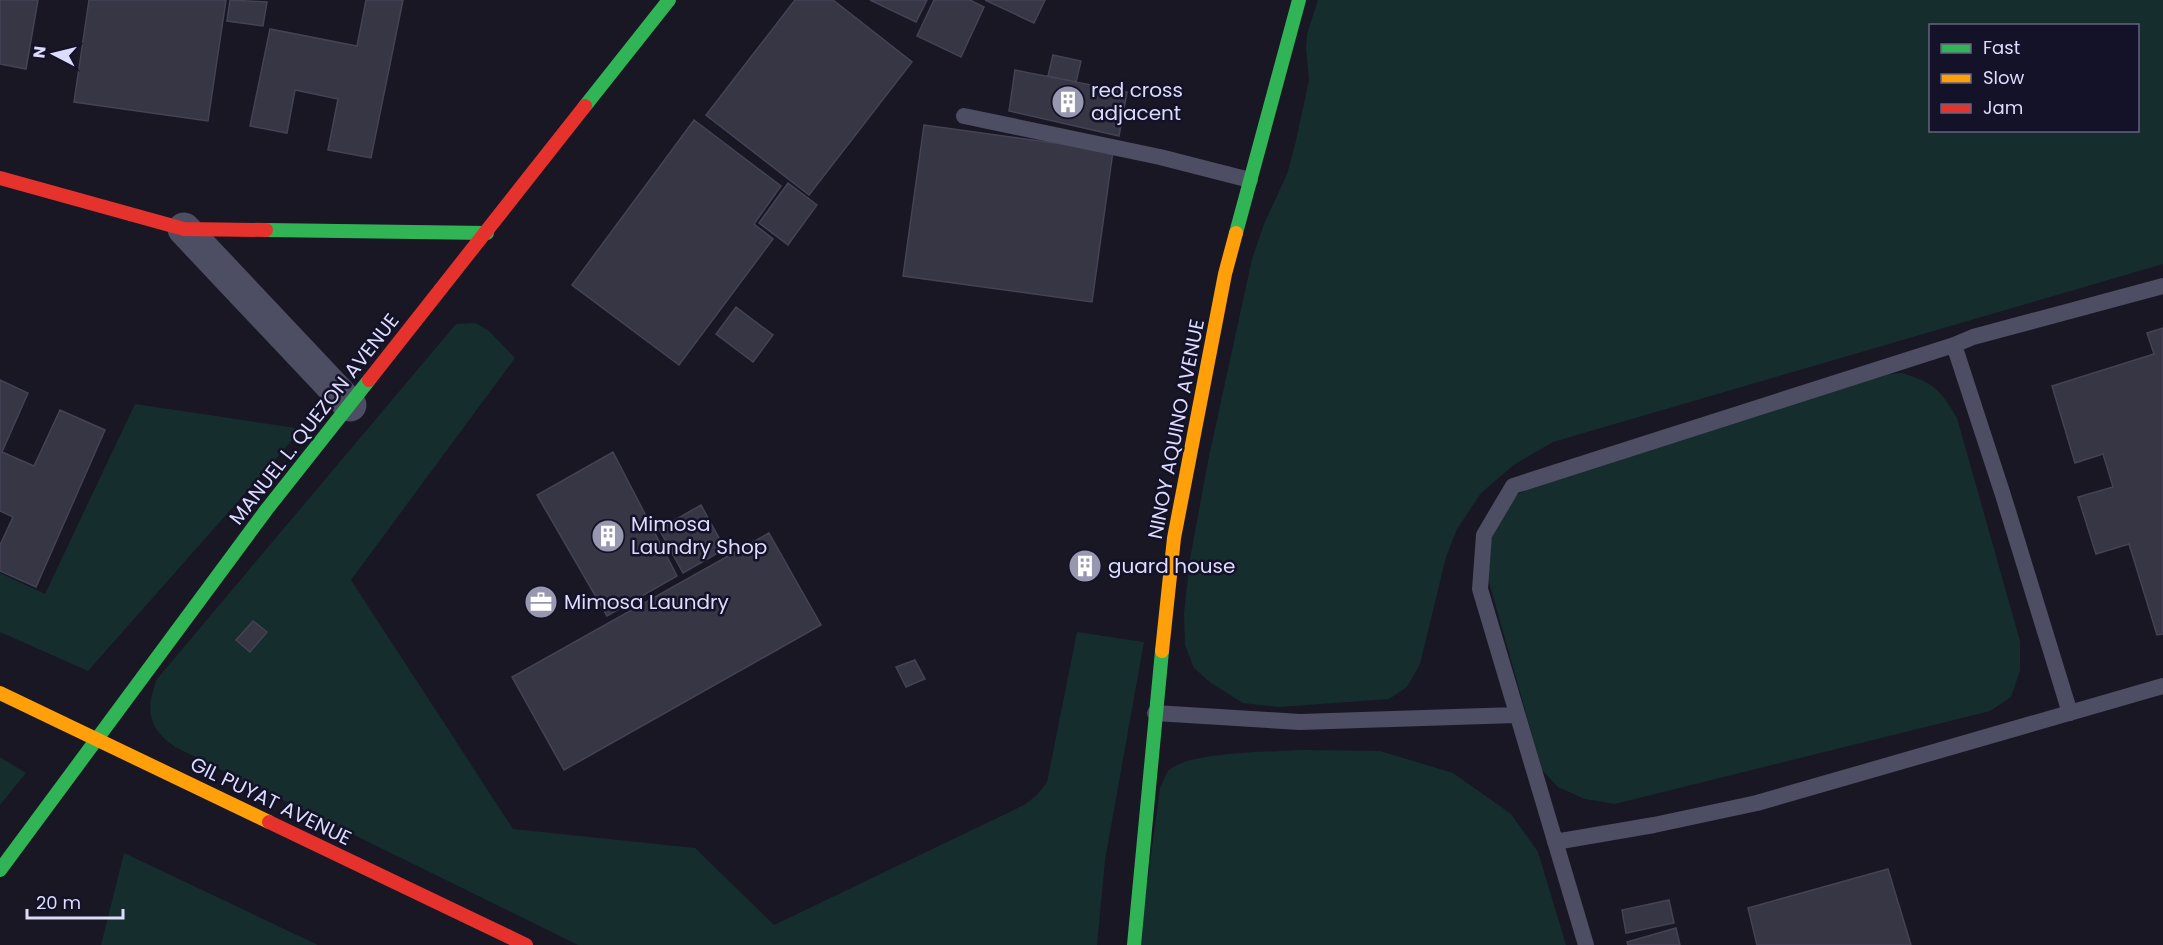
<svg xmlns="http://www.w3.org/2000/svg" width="2163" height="945" font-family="Poppins,sans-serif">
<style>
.green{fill:#162d2d;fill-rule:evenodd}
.building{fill:#363644;stroke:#454256;stroke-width:1.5}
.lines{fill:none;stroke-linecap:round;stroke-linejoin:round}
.lane{stroke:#4d4d63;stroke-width:16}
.street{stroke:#4d4d63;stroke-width:33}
.fast{stroke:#30b455;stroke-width:14}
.slow{stroke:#ff9f0a;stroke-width:14}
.jam{stroke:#e5322d;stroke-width:14}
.labels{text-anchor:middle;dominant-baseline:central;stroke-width:5;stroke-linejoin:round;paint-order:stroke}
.poi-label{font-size:20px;fill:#dddcfc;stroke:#141228;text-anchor:start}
.street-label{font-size:20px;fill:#dddcfc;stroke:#141228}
</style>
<rect width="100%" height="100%" fill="#181723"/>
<path class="green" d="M 1318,0 L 2163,0 L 2163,264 L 1553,442 L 1515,464 L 1481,493 L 1457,529 L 1446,557 L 1420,664 L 1407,687 L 1389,699 L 1279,707 L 1243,703 L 1211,683 L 1194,668 L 1185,645 L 1184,613 L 1190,559 L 1208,461 L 1252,259 L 1264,224 L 1287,174 L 1295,145 L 1309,80 L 1306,48 L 1307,34 ZM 1930,26 L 2138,26 L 2138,130 L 1930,130 Z
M 475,323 L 489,331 L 515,358 L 351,580 L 513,829 L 695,848 L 774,925 L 1024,805 L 1037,795 L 1047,782 L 1077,632 L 1144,642 L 1105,860 L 1097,945 L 578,945 L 175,747 C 148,728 145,710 157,679 L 456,324 Z
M 1902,373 C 1934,383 1940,389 1957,418 L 2020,641 L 2020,671 L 2011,697 L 1990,711 L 1615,804 L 1585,799 L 1558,787 L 1542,770 L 1487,575 L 1488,544 L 1513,497 L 1554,475 L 1876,375 Z
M 135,404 L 302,429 L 88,671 L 0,632 L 0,573 L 45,594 Z
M 1303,750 L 1380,751 L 1453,773 L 1511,814 L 1538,852 L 1566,945 L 1139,945 L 1160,788 C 1163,783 1165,775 1168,771 C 1188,751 1274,752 1303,750 Z
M 0,757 L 26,773 L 0,805 Z
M 124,853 L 318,945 L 101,945 Z"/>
<path class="building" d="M 0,0 L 38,0 L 26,69 L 0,64 Z
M 89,0 L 226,0 L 208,121 L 74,102 Z
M 230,0 L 267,2 L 263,26 L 227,21 Z
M 366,0 L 403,0 L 371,158 L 328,150 L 338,99 L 295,90 L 287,133 L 250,126 L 270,29 L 357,46 Z
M 795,0 L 833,0 L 912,62 L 809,195 L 706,115 Z
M 870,0 L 927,0 L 916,22 Z
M 934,0 L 970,0 L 984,7 L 961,57 L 917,36 Z
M 985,0 L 1045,0 L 1034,23 Z
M 1053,55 L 1081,61 L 1076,82 L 1048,76 Z
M 1015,70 L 1127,92 L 1119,136 L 1009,111 Z
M 694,120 L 781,186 L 754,224 L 773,239 L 679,365 L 572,285 Z
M 924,125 L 1113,151 L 1092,302 L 903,276 Z
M 788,183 L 817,205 L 788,245 L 759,223 Z
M 736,307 L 773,335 L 753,362 L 716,334 Z
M 2163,328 L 2163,634 L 2157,635 L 2129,544 L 2096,554 L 2078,497 L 2113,487 L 2103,454 L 2075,463 L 2052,386 L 2154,354 L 2147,333 Z
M 0,380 L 28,393 L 2,452 L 34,466 L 60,410 L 105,430 L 36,587 L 0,571 L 0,545 L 13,517 L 0,511 Z
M 613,452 L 677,576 L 607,616 L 537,495 Z
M 701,505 L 725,549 L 683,573 L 659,529 Z
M 769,533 L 821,625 L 564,770 L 512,677 Z
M 1076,554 L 1096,557 L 1093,579 L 1073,576 Z
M 253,621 L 267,632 L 250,652 L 236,640 Z
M 915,660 L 925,679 L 906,687 L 896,667 Z
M 1888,869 L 1911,945 L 1757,945 L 1748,908 Z
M 1669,900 L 1674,923 L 1626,933 L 1622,910 Z
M 1676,928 L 1680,945 L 1628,945 L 1627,942 Z"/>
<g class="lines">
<path class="lane" d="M 964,116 L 1160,157 L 1250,180
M 1155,713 L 1300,722 L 1516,715
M 2070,713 L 2003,495 L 1954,345 L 1973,337 L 2163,286
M 1555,842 L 1654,825 L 1757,803 L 2163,686
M 1586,945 L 1480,589 L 1484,535 L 1513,486 L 1954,345"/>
<path class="street" d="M 184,229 L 350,405"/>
<path class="fast" d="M 585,106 L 669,0
M 266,230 L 487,233
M 1236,233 L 1299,0
M 0,870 L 267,509 L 369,380
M 1134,945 L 1162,651"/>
<path class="slow" d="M 1162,651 L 1174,538 L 1225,274 L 1236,233
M 0,693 L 269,822"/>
<path class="jam" d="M 0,178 L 184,229 L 266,230
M 369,380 L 585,106
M 269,822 L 526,945"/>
</g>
<defs>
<symbol id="building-disc" viewBox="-11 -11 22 22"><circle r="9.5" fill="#9897b0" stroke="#141228"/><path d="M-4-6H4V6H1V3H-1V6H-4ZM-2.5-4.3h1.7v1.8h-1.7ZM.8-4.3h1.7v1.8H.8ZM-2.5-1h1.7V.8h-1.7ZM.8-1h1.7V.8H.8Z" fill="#fff"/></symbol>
<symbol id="office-disc" viewBox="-11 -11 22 22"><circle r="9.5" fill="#9897b0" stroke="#141228"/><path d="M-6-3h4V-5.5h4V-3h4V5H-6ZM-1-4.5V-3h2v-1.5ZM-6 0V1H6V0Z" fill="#fff"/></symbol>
</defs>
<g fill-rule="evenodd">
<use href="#building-disc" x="1049" y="83" width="38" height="38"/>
<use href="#building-disc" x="589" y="517" width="38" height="38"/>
<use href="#building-disc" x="1066" y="547" width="38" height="38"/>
<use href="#office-disc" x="522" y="583" width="38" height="38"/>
</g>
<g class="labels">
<g class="poi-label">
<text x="1091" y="90">red cross<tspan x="1091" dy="23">adjacent</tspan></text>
<text x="631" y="524">Mimosa<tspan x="631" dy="23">Laundry Shop</tspan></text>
<text x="1108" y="566">guard house</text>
<text x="564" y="602">Mimosa Laundry</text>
</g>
<g class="street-label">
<text transform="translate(314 419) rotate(-52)">MANUEL L. QUEZON AVENUE</text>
<text transform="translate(1176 429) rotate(-79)">NINOY AQUINO AVENUE</text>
<text transform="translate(271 801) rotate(26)">GIL PUYAT AVENUE</text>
</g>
</g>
<rect x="1929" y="24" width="210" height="108" fill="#141228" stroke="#64637d" stroke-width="1.5"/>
<rect x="1941" y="44" width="30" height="9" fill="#30b455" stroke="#64637d" stroke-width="1.5"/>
<text x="1983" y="54" font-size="18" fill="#dddcfc">Fast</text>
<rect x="1941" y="74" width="30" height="9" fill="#ff9f0a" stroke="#64637d" stroke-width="1.5"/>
<text x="1983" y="84" font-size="18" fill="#dddcfc">Slow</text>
<rect x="1941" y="104" width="30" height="9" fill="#e5322d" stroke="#64637d" stroke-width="1.5"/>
<text x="1983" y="114" font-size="18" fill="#dddcfc">Jam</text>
<g transform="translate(54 54) rotate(277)" stroke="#141228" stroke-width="4.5" paint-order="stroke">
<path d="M0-4.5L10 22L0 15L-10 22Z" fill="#dddcfc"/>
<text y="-9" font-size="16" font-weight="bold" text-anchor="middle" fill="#dddcfc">N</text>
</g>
<path d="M27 909v9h96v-9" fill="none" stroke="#dddcfc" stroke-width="3"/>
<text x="36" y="909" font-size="18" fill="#dddcfc" stroke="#141228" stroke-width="4.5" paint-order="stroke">20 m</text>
</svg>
